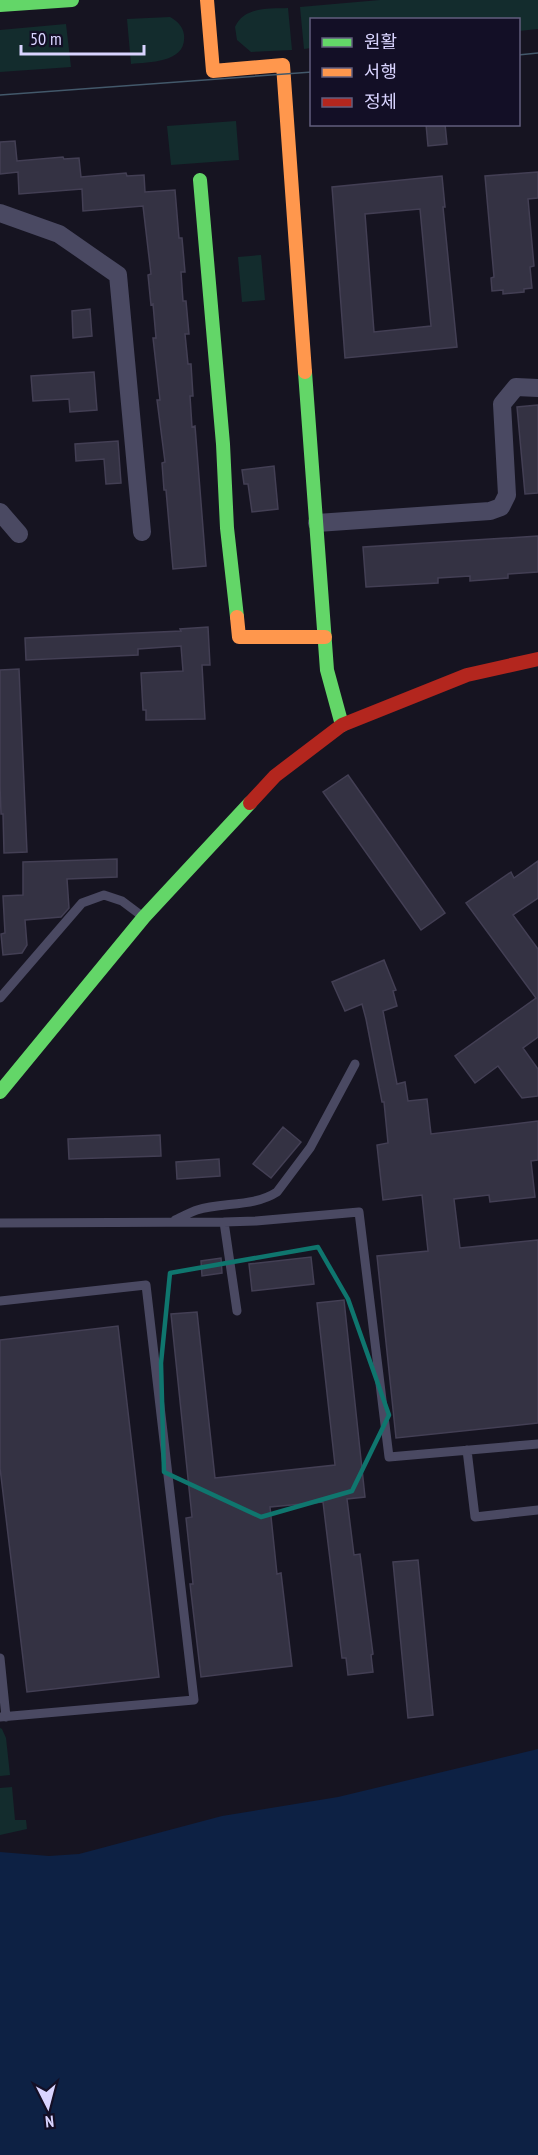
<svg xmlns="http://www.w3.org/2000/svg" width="538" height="2155" font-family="'PT Sans Narrow','Noto Sans KR',sans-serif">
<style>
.green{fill:#132c2d}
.water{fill:#0d2144}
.building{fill:#343243;stroke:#433f54;stroke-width:1.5;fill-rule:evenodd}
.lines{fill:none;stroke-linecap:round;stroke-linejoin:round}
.lane{stroke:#4a4962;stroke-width:9}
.street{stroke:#4a4962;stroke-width:18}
.fast{stroke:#63d668;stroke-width:14}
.slow{stroke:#ff974d;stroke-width:14}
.jam{stroke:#b3261e;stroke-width:14}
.tram{stroke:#43596b;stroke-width:1.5}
.marked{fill:none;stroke:#0f766e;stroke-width:4.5;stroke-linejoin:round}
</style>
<rect width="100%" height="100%" fill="#161421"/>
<path class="green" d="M 380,0 L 538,0 L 538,29 L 519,31 L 518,20 L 312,20 L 311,48 L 304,49 L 300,7 Z
M 288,8 L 292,50 L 251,52 L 237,40 L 235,27 C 244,6 269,9 288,8 Z
M 170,17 C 177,21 183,26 184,35 C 187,63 150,62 131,64 L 127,19 Z
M 66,24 L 71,67 L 0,72 L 0,30 Z
M 236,121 L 239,160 L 171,165 L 167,126 Z
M 261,255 L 265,300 L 242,302 L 238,257 Z
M 0,1728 L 2,1729 L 6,1738 L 10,1775 L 0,1776 Z
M 12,1787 L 15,1820 L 26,1820 L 27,1829 L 0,1835 L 0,1788 Z"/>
<path class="water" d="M 538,1749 L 538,2155 L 0,2155 L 0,1852 L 49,1856 L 79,1854 L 222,1816 L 338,1797 Z"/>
<path class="building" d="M 426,124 L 445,124 L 447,144 L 428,146 Z
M 15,141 L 17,161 L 63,157 L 64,159 L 79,158 L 81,177 L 126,173 L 127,176 L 144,175 L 145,192 L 175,190 L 179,238 L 182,238 L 185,272 L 181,272 L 183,301 L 186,301 L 189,334 L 185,334 L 188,364 L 191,364 L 193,396 L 190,396 L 192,427 L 195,426 L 206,566 L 173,569 L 166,490 L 164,490 L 162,463 L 165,462 L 157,400 L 160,400 L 153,338 L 156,338 L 153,304 L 151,305 L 148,275 L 151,274 L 143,206 L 83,211 L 82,189 L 19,194 L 18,172 L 0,174 L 0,142 Z
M 538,172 L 538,198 L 528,199 L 534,266 L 530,267 L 532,288 L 524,289 L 524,292 L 503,294 L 503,290 L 492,291 L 491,278 L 494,277 L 485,176 Z
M 442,176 L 445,207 L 443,207 L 457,347 L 345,358 L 332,187 ZM 420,209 L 431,326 L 374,332 L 365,214 Z
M 90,309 L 92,336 L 73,338 L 72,311 Z
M 94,372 L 97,410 L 70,412 L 69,399 L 33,401 L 31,376 Z
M 538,405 L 538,493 L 525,494 L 517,407 Z
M 118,441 L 121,483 L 106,484 L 104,459 L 76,461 L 75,444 Z
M 274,466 L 278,509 L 252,512 L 248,484 L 244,484 L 242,470 Z
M 538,536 L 538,572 L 508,574 L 508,578 L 470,581 L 470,576 L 438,578 L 438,583 L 366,587 L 363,547 Z
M 208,627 L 210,665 L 202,665 L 205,719 L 146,720 L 146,710 L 143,710 L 141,673 L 183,671 L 181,646 L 138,649 L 138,655 L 26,660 L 25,638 L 181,631 L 180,629 Z
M 19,669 L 27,852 L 4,853 L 3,814 L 1,814 L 0,785 L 0,670 Z
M 348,775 L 445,913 L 421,930 L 323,792 Z
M 117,859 L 117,877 L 67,879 L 69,908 L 61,917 L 25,920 L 27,945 L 22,953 L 3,955 L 1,934 L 5,933 L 3,896 L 23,895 L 23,862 Z
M 538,861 L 538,898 L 513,915 L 538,949 L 538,1037 L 523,1048 L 538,1069 L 538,1096 L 522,1098 L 498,1066 L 475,1083 L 455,1056 L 536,998 L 466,903 L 511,872 L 514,878 Z
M 384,960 L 396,990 L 393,991 L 397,1006 L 383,1011 L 397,1084 L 405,1082 L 408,1101 L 427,1099 L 431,1134 L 538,1121 L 538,1160 L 531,1161 L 535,1197 L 490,1202 L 489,1195 L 454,1199 L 460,1248 L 538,1240 L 538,1423 L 396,1438 L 377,1256 L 428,1251 L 422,1195 L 383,1200 L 377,1145 L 388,1143 L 384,1102 L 382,1102 L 366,1019 L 362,1004 L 345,1011 L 332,982 Z
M 283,1127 L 301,1142 L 271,1178 L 253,1164 Z
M 160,1135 L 161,1156 L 69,1159 L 68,1139 Z
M 219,1159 L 220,1176 L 177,1179 L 176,1162 Z
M 311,1257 L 314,1284 L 252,1291 L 249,1264 Z
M 221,1258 L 222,1273 L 202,1276 L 201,1261 Z
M 344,1300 L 365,1497 L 347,1499 L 354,1555 L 360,1554 L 373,1654 L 371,1655 L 373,1672 L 348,1675 L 346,1658 L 342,1658 L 323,1502 L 270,1507 L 277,1574 L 281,1573 L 292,1666 L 201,1677 L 190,1584 L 193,1584 L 186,1518 L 192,1517 L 171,1314 L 197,1312 L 215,1478 L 335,1465 L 317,1303 Z
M 118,1326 L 159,1677 L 27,1692 L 0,1468 L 0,1340 Z
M 418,1560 L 433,1715 L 408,1718 L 393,1562 Z"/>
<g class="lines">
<path class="lane" d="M 0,998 L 82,903 L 104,895 L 122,901 L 142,916
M 175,1220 C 183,1217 190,1212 197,1210 C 223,1202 254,1207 277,1192 L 310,1148 L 355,1064
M 224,1222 L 256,1221 L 359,1212 L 389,1457 L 538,1444
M 0,1223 L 224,1222 L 237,1311
M 0,1301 L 146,1285 L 194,1700 L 0,1717
M 467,1450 L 475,1517 L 538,1510
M 0,1658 L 6,1717"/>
<path class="street" d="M 0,213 L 59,234 L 118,275 L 142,532
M 0,512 L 19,534
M 317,523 L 490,511 L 501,507 L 507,495 L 502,404 L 516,387 L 538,388"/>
<path class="fast" d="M 0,5 L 72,0
M 200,180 L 223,444 L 227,528 L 237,617
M 305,372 L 327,670 L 342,725
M 0,1092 L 144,917 L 250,803"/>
<path class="slow" d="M 207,0 L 213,71 L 283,65 L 305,372
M 237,617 L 239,637 L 325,637"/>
<path class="jam" d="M 250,803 L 275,776 L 342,725 L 467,675 L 538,659"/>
<path class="tram" d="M 518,55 L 538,53
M 0,95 L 312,72"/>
</g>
<path class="marked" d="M 318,1247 L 348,1299 L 389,1415 L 352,1491 L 261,1517 L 164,1472 L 161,1363 L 170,1273 Z"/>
<rect x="310" y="18" width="210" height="108" fill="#130f26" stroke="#625e7d" stroke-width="1.5"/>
<rect x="322" y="38" width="30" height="9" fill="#63d668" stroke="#625e7d" stroke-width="1.5"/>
<text x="364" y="48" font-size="18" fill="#d9d4ff">원활</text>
<rect x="322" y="68" width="30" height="9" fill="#ff974d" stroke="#625e7d" stroke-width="1.5"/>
<text x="364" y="78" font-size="18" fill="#d9d4ff">서행</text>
<rect x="322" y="98" width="30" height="9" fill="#b3261e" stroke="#625e7d" stroke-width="1.5"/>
<text x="364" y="108" font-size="18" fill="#d9d4ff">정체</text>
<g transform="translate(48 2107) rotate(174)" stroke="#130f26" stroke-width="4.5" paint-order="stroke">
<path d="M0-4.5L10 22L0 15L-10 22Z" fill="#d9d4ff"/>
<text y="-9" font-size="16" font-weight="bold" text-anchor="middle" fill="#d9d4ff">N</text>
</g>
<path d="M21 45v9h123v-9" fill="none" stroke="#d9d4ff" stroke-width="3"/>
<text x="30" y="45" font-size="18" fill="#d9d4ff" stroke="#130f26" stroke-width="4.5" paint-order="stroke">50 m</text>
</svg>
